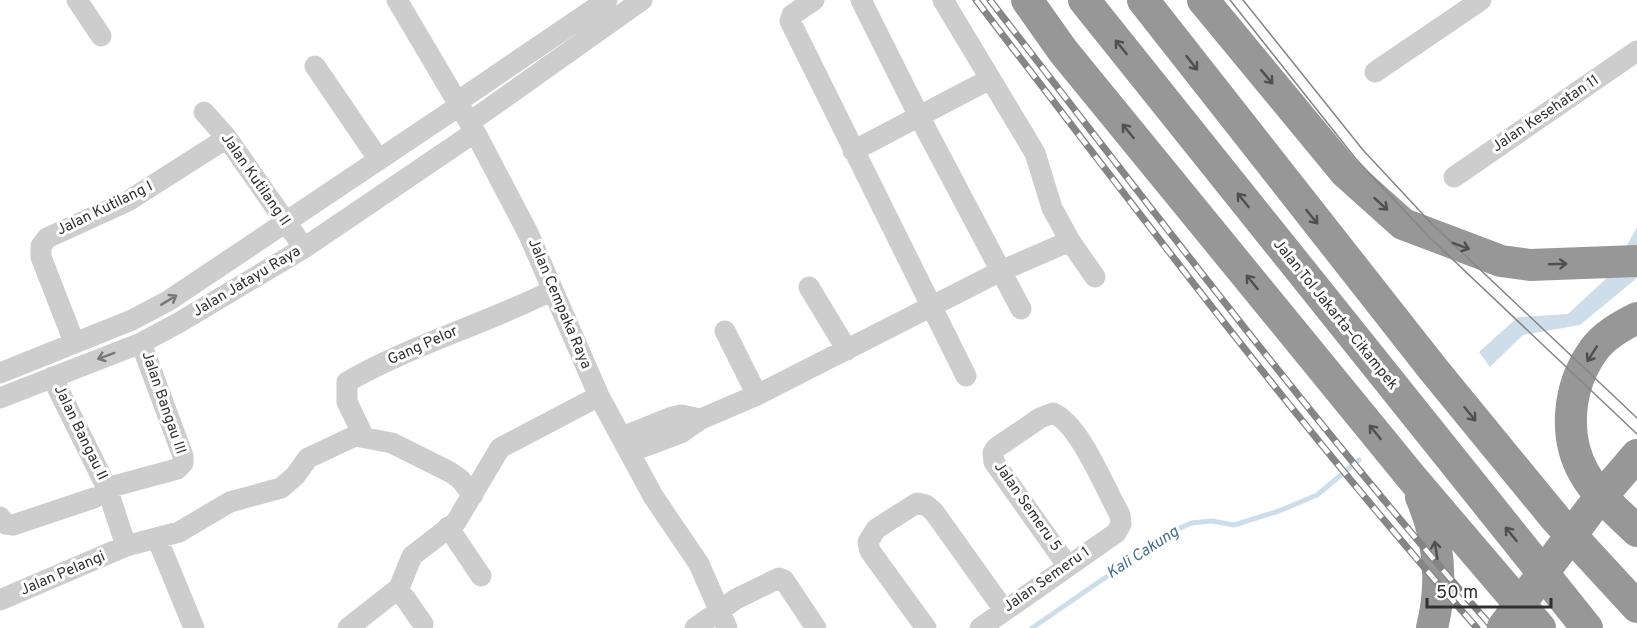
<svg xmlns="http://www.w3.org/2000/svg" width="1637" height="628" font-family="Overpass,sans-serif">
<style>
.water{fill:#cddeea}
.lines{fill:none;stroke-linecap:round;stroke-linejoin:round}
.stream{stroke:#cddeea;stroke-width:5}
.minor{stroke:#cdcdcd;stroke-width:21}
.highway{stroke:#979797;stroke-width:32}
.tram{stroke:#858585;stroke-width:1.5}
.rail-casing{stroke:#858585;stroke-width:7}
.rail{stroke:#fff;stroke-width:4.5;stroke-dasharray:14;stroke-linecap:butt}
.highway-bridge{stroke:#979797;stroke-width:32}
.oneway{stroke:#4f4f4f}
.oneway2{stroke:#777}
.labels{text-anchor:middle;dominant-baseline:central;stroke-width:6;stroke-linejoin:round;paint-order:stroke}
.street-label{font-size:15px;fill:#303030;stroke:#fff}
.water-label{font-size:16px;font-style:italic;fill:#436e8e;stroke:#fff}
</style>
<rect width="100%" height="100%" fill="#fff"/>
<path class="water" d="M 1637,227 L 1637,278 L 1580,325 L 1523,335 L 1490,367 L 1479,352 L 1518,317 L 1568,314 L 1611,274 Z"/>
<g class="lines">
<path class="stream" d="M 1032,628 L 1170,533 L 1191,523 L 1212,521 L 1234,525 L 1279,511 L 1317,495 L 1359,460"/>
<path class="minor" d="M 77,0 L 101,36
M 397,0 L 475,132 L 528,233 L 599,396 L 653,496 L 699,564 L 727,628
M 814,0 L 792,15 L 790,21 L 966,376
M 861,0 L 919,116 L 1021,309
M 943,0 L 1035,153 L 1052,208 L 1070,241 L 1095,277
M 315,66 L 379,160
M 1375,72 L 1481,0
M 457,102 L 607,0
M 204,112 L 227,138 L 304,248
M 470,122 L 642,0
M 853,151 L 990,79
M 1454,177 L 1637,51
M 809,287 L 847,350
M 725,331 L 757,395
M 74,342 L 41,257 L 41,246 L 47,238 L 128,201 L 227,138
M 0,373 L 132,320 L 168,301 L 459,106
M 52,377 L 107,488 L 126,546
M 0,398 L 141,343 L 180,322 L 304,248 L 475,132
M 364,437 L 347,402 L 347,382 C 413,344 486,324 553,290
M 622,437 L 672,417 L 681,415 L 701,419
M 630,452 L 681,433 L 701,419 L 757,395 L 1001,271 L 1070,241
M 107,488 L 177,469 L 183,463 L 183,456 L 141,343
M 0,517 L 6,524 L 13,525 L 94,498
M 448,527 L 481,576
M 157,538 L 194,628
M 405,598 L 423,624
M 0,600 L 126,546 L 179,532 L 230,502 L 281,488 L 295,476 L 308,458 L 355,436 L 392,443 L 450,472 L 460,479 L 473,495
M 348,628 L 399,588 L 412,556 L 456,522 L 500,448 L 599,396
M 695,628 L 736,599 L 779,578 L 784,580 L 816,628
M 926,628 L 870,551 L 868,542 L 876,529 L 917,503 L 926,505 L 934,512 L 1004,610
M 980,628 L 1116,533 L 1121,524 L 1120,515 C 1105,489 1080,424 1053,413 L 1040,418 L 996,448 L 993,453 L 994,462 L 1067,565"/>
<path class="highway" d="M 1027,0 L 1063,51 L 1412,478 L 1540,628
M 1084,0 L 1587,628
M 1143,0 L 1433,369 L 1556,519 L 1637,607
M 1203,0 L 1345,172 L 1403,224 L 1501,261 L 1530,265 L 1637,261
M 1637,318 C 1621,326 1603,336 1593,351 C 1568,386 1563,436 1584,473 C 1597,496 1619,513 1637,531
M 1421,497 C 1440,540 1443,583 1432,628"/>
<path class="tram" d="M 1230,0 L 1356,159 L 1429,237 L 1637,434
M 1243,0 L 1363,150 L 1432,224 L 1637,418"/>
<defs>
<path id="rail" d="M 976,0 C 1139,213 1299,427 1477,628
M 990,0 C 1154,212 1316,426 1493,628"/>
</defs>
<use href="#rail" class="rail-casing"/>
<use href="#rail" class="rail"/>
<path class="highway-bridge" d="M 1503,627 L 1590,510 L 1637,455"/>
</g>
<defs><path id="oneway-shaft" d="M-6 0H5M1.5-3L5.5 0L1.5 3" fill="none" stroke-width="1.6" stroke-linecap="round" stroke-linejoin="round" transform="scale(1.5)"/></defs>
<g class="oneway">
<use href="#oneway-shaft" transform="translate(1121 47) rotate(-129)"/>
<use href="#oneway-shaft" transform="translate(1192 63) rotate(52)"/>
<use href="#oneway-shaft" transform="translate(1267 77) rotate(50)"/>
<use href="#oneway-shaft" transform="translate(1128 131) rotate(-129)"/>
<use href="#oneway-shaft" transform="translate(1243 200) rotate(-129)"/>
<use href="#oneway-shaft" transform="translate(1381 204) rotate(42)"/>
<use href="#oneway-shaft" transform="translate(1312 217) rotate(51)"/>
<use href="#oneway-shaft" transform="translate(1461 246) rotate(21)"/>
<use href="#oneway-shaft" transform="translate(1558 264) rotate(-2)"/>
<use href="#oneway-shaft" transform="translate(1252 282) rotate(-129)"/>
<use href="#oneway-shaft" transform="translate(1592 354) rotate(123)"/>
<use href="#oneway-shaft" transform="translate(1470 414) rotate(51)"/>
<use href="#oneway-shaft" transform="translate(1375 432) rotate(-129)"/>
<use href="#oneway-shaft" transform="translate(1511 534) rotate(-129)"/>
<use href="#oneway-shaft" transform="translate(1436 550) rotate(-99)"/>
</g>
<g class="oneway2">
<use href="#oneway-shaft" transform="translate(169 300) rotate(-31)"/>
<use href="#oneway-shaft" transform="translate(106 356) rotate(160)"/>
</g>
<g class="labels">
<g class="street-label">
<text transform="translate(1546 114) rotate(-34)">Jalan Kesehatan 11</text>
<text transform="translate(255 180) rotate(55)">Jalan Kutilang II</text>
<text transform="translate(105 209) rotate(-26)">Jalan Kutilang I</text>
<text transform="translate(247 282) rotate(-31)">Jalan Jatayu Raya</text>
<text transform="translate(559 304) rotate(67)">Jalan Cempaka Raya</text>
<text transform="translate(1335 315) rotate(51)">Jalan Tol Jakarta–Cikampek</text>
<text transform="translate(423 346) rotate(-24)">Gang Pelor</text>
<text transform="translate(163 403) rotate(71)">Jalan Bangau III</text>
<text transform="translate(80 433) rotate(64)">Jalan Bangau II</text>
<text transform="translate(1027 507) rotate(55)">Jalan Semeru 5</text>
<text transform="translate(63 574) rotate(-23)">Jalan Pelangi</text>
<text transform="translate(1047 580) rotate(-35)">Jalan Semeru 1</text>
</g>
<g class="water-label">
<text transform="translate(1143 553) rotate(-33)">Kali Cakung</text>
</g>
</g>
<path d="M1427 598v9h124v-9" fill="none" stroke="#303030" stroke-width="3"/>
<text x="1436" y="598" font-size="18" fill="#303030" stroke="#ffffff" stroke-width="4.5" paint-order="stroke">50 m</text>
</svg>
